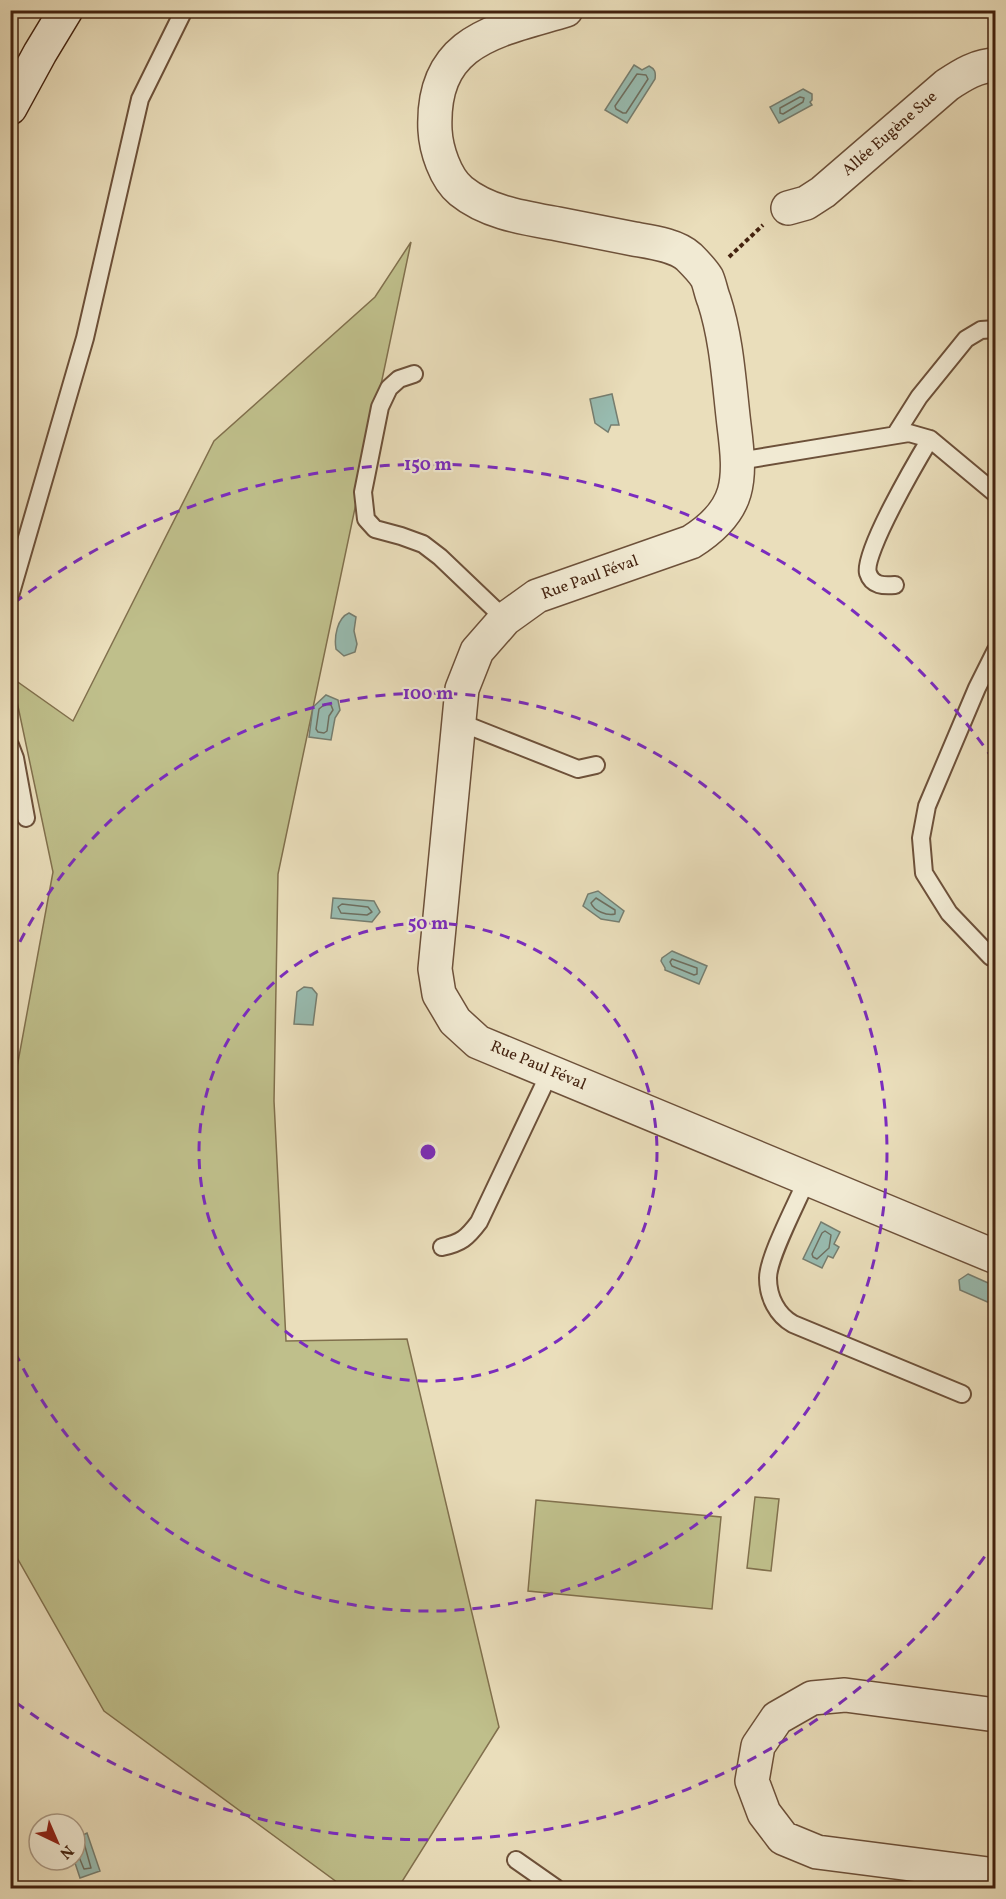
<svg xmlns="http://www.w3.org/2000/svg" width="1006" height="1899" font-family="Vollkorn,serif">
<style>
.green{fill:#bfbf8b;stroke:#81704d;stroke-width:1.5}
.water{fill:#98bcb1;stroke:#767e70;stroke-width:1.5}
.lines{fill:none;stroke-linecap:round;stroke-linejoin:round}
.shore{stroke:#6e6f60;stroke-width:1.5}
.lane-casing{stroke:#6d513a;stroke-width:20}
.street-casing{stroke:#6d513a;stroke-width:36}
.secondary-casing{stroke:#43220f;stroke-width:36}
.path{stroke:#43220f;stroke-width:4;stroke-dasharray:4.5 3;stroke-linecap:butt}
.lane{stroke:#f1ead3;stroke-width:16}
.street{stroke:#f1ead3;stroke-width:33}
.secondary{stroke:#f1ead3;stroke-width:33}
.ring{fill:none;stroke:#7b2cbf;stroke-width:3;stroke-dasharray:10 8}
.labels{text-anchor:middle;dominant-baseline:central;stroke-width:4.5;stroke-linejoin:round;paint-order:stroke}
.street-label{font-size:16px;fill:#43220f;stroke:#f1ead3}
.centre{fill:#7b2cbf;stroke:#f1ead3;stroke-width:3}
.ring-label{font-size:18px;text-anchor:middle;font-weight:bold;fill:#7b2cbf;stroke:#f1ead3;stroke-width:4.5;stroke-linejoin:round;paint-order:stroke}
</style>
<rect width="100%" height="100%" fill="#eadebb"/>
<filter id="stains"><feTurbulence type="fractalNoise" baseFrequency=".00333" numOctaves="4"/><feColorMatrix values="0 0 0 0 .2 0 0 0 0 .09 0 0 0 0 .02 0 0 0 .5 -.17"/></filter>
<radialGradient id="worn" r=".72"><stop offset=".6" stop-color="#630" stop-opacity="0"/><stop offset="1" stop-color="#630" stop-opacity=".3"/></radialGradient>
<path class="green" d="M 411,242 L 278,874 L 274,1101 L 286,1341 L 407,1339 L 499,1727 L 398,1888 L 345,1888 L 104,1711 L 11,1547 L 11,1100 L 53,872 L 12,678 L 73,721 L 214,441 L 375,297 Z
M 755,1497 L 779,1499 L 771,1571 L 747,1568 Z
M 536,1500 L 721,1517 L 712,1609 L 528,1591 Z"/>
<path class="water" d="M 634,65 L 642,70 L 649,66 C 655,69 656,72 655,79 L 627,123 L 605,110 Z
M 803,89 L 812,94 L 812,100 L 810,102 L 812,105 L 779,123 L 770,107 Z
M 612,394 L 619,425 L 611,425 L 608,432 L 595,423 L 590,399 Z
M 349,613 L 356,617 L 354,631 L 357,644 L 355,652 L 344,656 L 336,649 C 334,637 337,618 349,613 Z
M 326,695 L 338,700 L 340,710 L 335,718 L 331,740 L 309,737 L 313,707 Z
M 598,891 L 624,911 L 619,922 L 601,919 L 583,906 L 588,894 Z
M 333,898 L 374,901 L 380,912 L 372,922 L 331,918 Z
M 672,951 L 707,966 L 699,984 L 665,970 L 665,968 L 661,961 L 662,958 Z
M 304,987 L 312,988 L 317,994 L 313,1025 L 294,1024 L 297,992 Z
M 821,1222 L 840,1232 L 834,1244 L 839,1247 L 833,1258 L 828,1256 L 822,1268 L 803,1259 Z
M 968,1274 L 995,1286 L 995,1295 L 992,1304 L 960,1290 L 959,1280 Z
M 87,1833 L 100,1871 L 80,1878 L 74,1860 L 75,1834 L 81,1836 Z"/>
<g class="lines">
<path class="shore" d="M 637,74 L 646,75 L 648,79 L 626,113 L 623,113 L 616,109 L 615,106 Z
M 800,97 L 804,98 L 803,102 L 783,114 L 780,113 L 780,108 Z
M 325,704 L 331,705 L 333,710 L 329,716 L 327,731 L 324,733 L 318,732 L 316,729 L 319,709 Z
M 596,898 L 615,910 L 615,914 C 607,916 594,911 591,903 Z
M 342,904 L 368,907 L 372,912 L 367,915 L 341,913 L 338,907 Z
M 672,959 L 697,968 L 697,974 L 694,975 L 672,966 L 670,962 Z
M 825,1231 L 831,1235 L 829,1248 L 817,1259 L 813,1257 L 812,1254 L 822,1233 Z
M 75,1839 L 84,1843 L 91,1868 L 84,1869 L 79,1857 L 75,1854"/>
<defs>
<path id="lane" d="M 414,374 L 399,379 L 389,388 L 380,407 L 363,492 L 366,519 L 375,529 L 401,536 L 423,544 L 440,557 L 505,619
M 895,435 L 919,397 L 966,339 L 981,330 L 996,329
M 739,461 L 909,433 L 930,439 L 996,494
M 895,585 C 884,586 872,586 868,573 C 862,554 918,459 930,439
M 10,596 L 85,338 L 140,99 L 184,10
M 459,722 L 578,769 L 596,765
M 10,745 L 15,758 L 26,818
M 991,957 L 949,913 L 924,873 L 921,838 L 927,806 L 977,688 L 996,650
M 807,1179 C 798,1201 768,1257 768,1278 C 768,1297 777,1315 793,1324 L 962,1394
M 442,1247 C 461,1243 467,1238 479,1222 L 550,1072
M 516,1860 L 556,1888"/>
<path id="street" d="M 566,10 C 496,31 431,39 435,130 C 436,149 445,178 461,191 C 488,213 525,218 558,224 C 584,229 609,234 634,239 C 651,242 676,245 689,257 C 695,263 703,271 707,278 C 710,285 711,293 714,300 C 727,340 729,383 734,425 C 741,480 742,510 691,542 L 537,596 L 505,619 L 477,651 L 462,689 L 435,969 L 439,994 L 455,1021 L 478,1042 L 996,1257
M 788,208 L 806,203 L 823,192 L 947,85 C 962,75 978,65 996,65
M 996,1715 L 845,1695 L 812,1698 L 777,1718 L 758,1746 L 752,1781 L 764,1813 L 783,1838 L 817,1852 L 996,1875"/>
<path id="secondary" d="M 10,108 L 40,53 L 66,10"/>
</defs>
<use href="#lane" class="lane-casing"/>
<use href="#street" class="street-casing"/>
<use href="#secondary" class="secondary-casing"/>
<path class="path" d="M 729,257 L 763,225"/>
<use href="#lane" class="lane"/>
<use href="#street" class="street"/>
<use href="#secondary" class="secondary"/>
</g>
<g class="ring">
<circle cx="428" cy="1152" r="229"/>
<path d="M12 958A459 459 0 1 1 12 1346"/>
<path d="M995 1542A688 688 0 0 1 14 1701M14 603A688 688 0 0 1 995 762"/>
</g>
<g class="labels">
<g class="street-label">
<text transform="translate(890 134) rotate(-41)">Allée Eugène Sue</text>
<text transform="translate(590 578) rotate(-20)">Rue Paul Féval</text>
<text transform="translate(538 1066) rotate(23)">Rue Paul Féval</text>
</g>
</g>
<circle cx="428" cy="1152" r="9" class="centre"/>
<g class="ring-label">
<text x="428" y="470">150 m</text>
<text x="428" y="699">100 m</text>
<text x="428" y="929">50 m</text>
</g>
<rect width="1006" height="1899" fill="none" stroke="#eadebb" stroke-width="36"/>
<rect x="12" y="12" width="982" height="1875" fill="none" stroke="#43220f" stroke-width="3"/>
<rect x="18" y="18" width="970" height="1863" fill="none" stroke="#43220f" stroke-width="1.5"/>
<g transform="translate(57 1842) rotate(136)"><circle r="28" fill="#f1ead3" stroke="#ab9a85" stroke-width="1.5"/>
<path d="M0-4.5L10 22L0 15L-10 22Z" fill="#8f2418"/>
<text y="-9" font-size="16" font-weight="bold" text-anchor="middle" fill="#43220f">N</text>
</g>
<rect width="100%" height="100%" filter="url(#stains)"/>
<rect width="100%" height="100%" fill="url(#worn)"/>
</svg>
